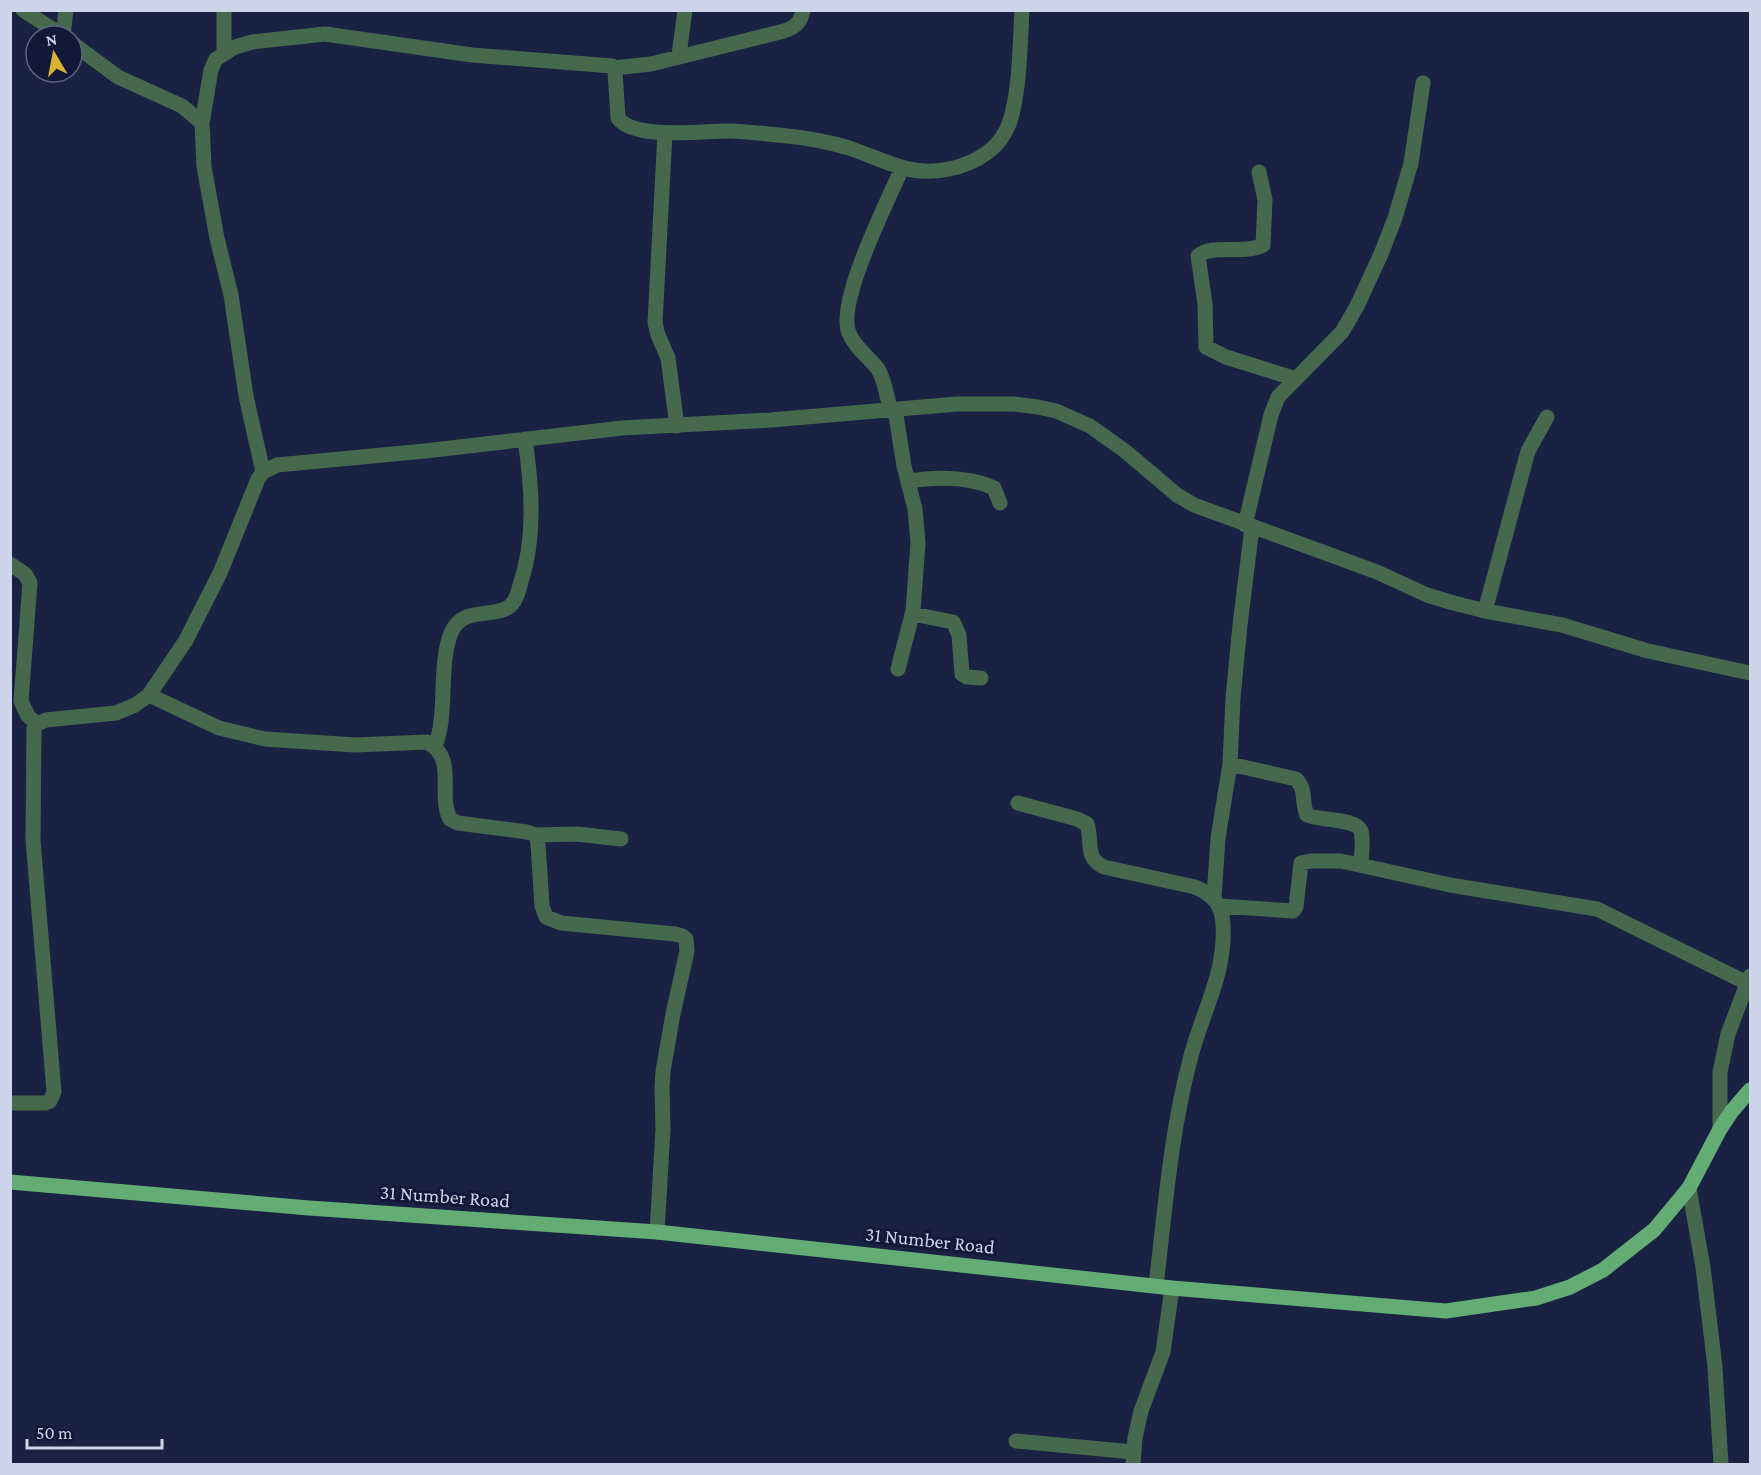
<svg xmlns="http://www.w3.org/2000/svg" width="1761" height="1475" font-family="'Crimson Pro',serif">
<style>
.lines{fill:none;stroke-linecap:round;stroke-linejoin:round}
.minor{stroke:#46694e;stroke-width:15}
.major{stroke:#63ad75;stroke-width:15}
.labels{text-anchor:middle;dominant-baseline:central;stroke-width:6;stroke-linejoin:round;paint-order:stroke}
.street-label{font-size:20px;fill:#ced5eb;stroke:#111838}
</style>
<rect width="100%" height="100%" fill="#1a2243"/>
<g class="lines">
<path class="minor" d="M 23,10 L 63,36
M 224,10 L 224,53
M 63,36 L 66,10
M 72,43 L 118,77 L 182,106 L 202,123
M 679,55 L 685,10
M 614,68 L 651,64 L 784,31 C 796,27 801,22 803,10
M 665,133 L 655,323 L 658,335 L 668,358 L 677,426
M 1259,172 L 1265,200 L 1263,245 C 1246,255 1213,243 1198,256 L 1205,304 L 1206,347 L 1226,357 L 1296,379
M 890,409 C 887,396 885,381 878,369 C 869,357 855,348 849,333 C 836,302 888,201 902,168
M 895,409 L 904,466 L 915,509 L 918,543 L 913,611 L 898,669
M 263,472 L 246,396 L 231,295 L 217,238 L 204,167 L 202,123 L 211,70 L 216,59 L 235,47 L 252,42 L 325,34 L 472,55 L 612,66 L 615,71 L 618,118 C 635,141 705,130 732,131 C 750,132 769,134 787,136 C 808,138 829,142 849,148 C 867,154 883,162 901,167 C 929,176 964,170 988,152 C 997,145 1005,135 1009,124 C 1020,94 1020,43 1022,10
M 908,481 C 935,477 969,476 994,488 L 1000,503
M 1245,525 L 1271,415 L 1278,397 L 1342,332 L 1357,306 L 1381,254 L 1395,218 L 1411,163 L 1423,83
M 10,564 L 25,574 L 30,583 L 21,701 L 28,716 L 37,724
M 1485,611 L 1528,451 L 1547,417
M 913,614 L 953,622 L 959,635 L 962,674 L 967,677 L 981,678
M 149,695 L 219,728 L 265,739 L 355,745 L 427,742 C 458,758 437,794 450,819 L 458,823 L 527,832 L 536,835 L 538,844 L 542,906 L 546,917 L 561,923 L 675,934 L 682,936 L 686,939 L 687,951 L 673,1014 L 663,1071 L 662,1087 L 663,1129 L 657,1232
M 435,746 C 448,716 438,665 451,633 C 462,607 487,618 507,608 C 515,604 518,594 520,585 C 536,538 532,488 525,439
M 1230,764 L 1296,779 C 1307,790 1301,802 1307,815 C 1320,821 1356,818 1361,831 C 1364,841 1361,855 1361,865
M 1018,803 L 1077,819 L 1087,824 C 1093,842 1084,858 1104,867 L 1195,887 C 1212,894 1222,904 1223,924 C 1226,973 1203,1010 1191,1056 C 1171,1130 1165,1209 1156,1286
M 536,835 L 577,834 L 621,839
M 1214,898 L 1218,838 L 1230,764 L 1233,698 L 1240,625 L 1252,527
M 1220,906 L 1293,911 L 1296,907 L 1301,863 L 1311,861 L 1341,861 L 1450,885 L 1597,909 L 1747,983
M 10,1103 L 45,1103 L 50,1101 L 54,1092 L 33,840 L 34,728 L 37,724 L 46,720 L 116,713 L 135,705 L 149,695 L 186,640 L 220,573 L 258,479 L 263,472 L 277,465 L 425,451 L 622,428 L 771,420 L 957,404 L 1014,404 L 1038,407 L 1056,411 L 1090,426 L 1125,451 L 1177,495 L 1194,505 L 1377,572 L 1427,595 L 1450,602 L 1485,611 L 1562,625 L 1648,651 L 1750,673
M 1720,1129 L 1720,1072 L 1728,1034 L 1750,976
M 1689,1188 L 1703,1267 L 1715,1367 L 1721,1464
M 1016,1441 L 1133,1452
M 1133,1464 L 1135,1438 L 1141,1411 L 1163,1352 L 1172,1288"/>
<path class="major" d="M 10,1182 L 309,1208 L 657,1232 L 1172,1288 L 1446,1311 L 1536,1298 L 1570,1287 L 1603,1270 L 1654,1230 L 1689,1188 L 1720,1129 L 1732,1111 L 1750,1090"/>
</g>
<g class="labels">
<g class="street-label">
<text transform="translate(445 1196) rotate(4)">31 Number Road</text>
<text transform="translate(930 1240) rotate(6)">31 Number Road</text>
</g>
</g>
<rect width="1761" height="1475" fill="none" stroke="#ced5eb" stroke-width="24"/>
<g transform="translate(54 54) rotate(350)"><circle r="28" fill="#111838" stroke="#5d6480" stroke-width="1.5"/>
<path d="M0-4.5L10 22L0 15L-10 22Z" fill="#dab333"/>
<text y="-9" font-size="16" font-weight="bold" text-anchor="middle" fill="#ced5eb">N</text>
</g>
<path d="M27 1439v9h135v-9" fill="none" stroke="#ced5eb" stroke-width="3"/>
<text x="36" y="1439" font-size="18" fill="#ced5eb" stroke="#111838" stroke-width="4.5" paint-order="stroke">50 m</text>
</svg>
